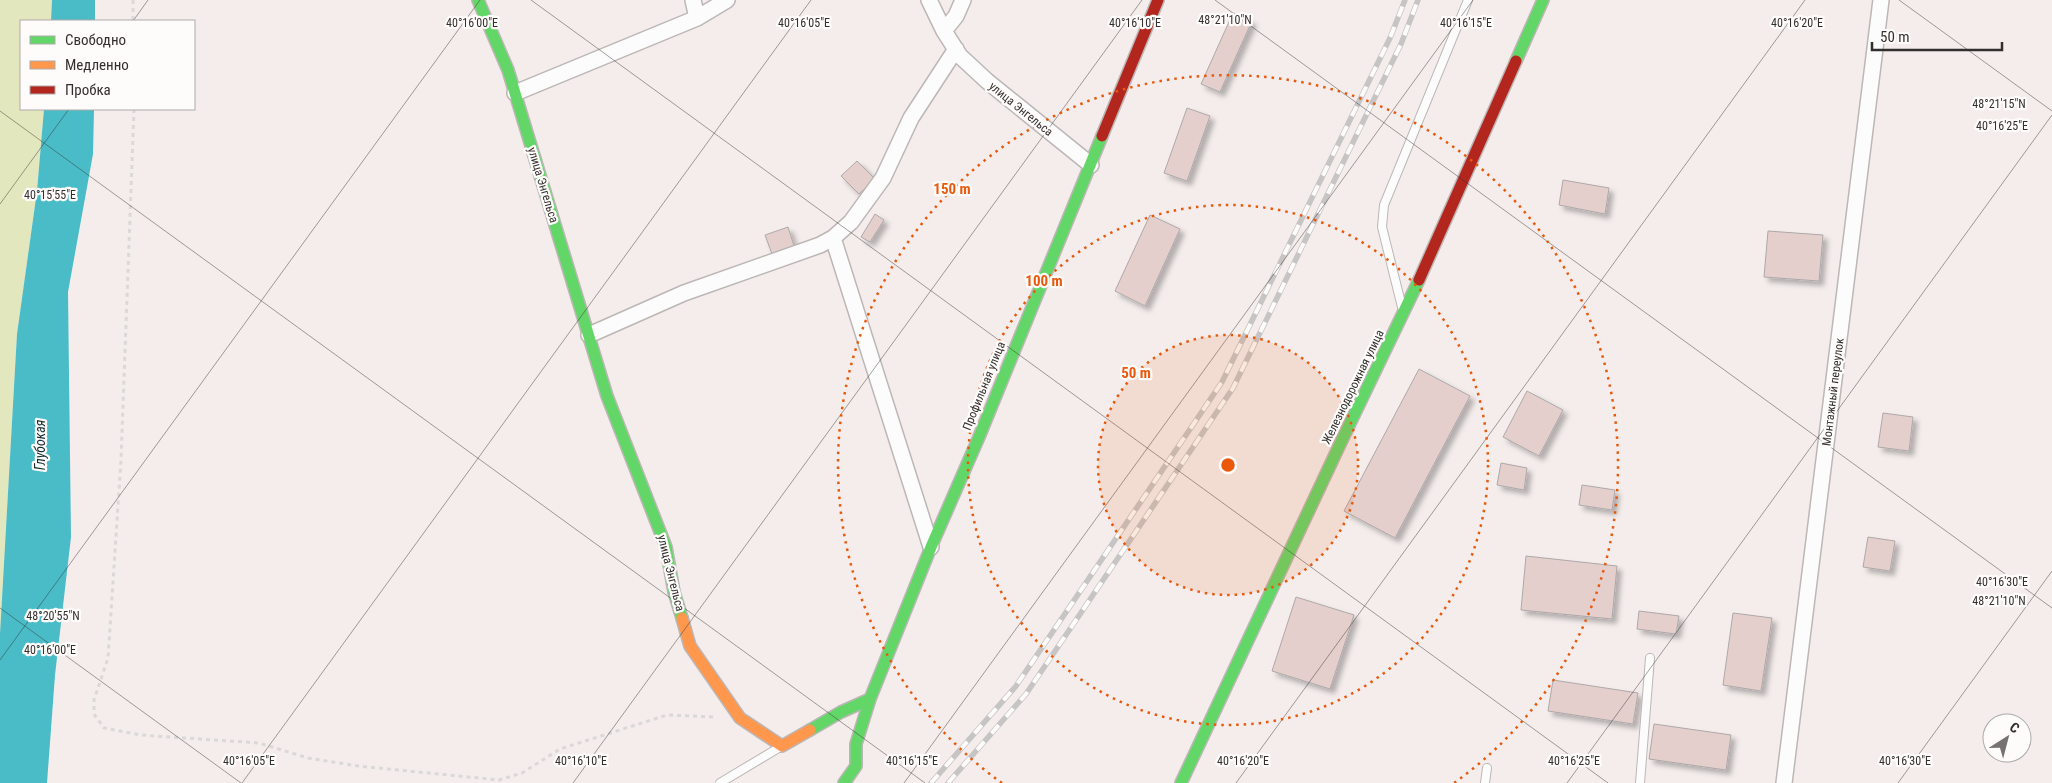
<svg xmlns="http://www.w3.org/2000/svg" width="2052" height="783" font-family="'Roboto Condensed',sans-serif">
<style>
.green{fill:#e3e7be}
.water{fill:#49bcc8}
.building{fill:#e4cfcd;stroke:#aea8a8;filter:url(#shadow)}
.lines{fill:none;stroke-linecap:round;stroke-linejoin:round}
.lane-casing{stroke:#bcb7b6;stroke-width:10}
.street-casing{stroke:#bcb7b6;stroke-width:18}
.fast-casing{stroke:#bcb7b6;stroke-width:14}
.slow-casing{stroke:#bcb7b6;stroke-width:14}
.jam-casing{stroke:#bcb7b6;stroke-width:14}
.path{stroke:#dad9d8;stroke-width:3;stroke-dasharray:4 4;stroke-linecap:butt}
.lane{stroke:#fdfcfc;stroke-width:8}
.street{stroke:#fdfcfc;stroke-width:15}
.fast{stroke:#63d668;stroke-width:11}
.slow{stroke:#ff974d;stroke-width:11}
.jam{stroke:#b3261e;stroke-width:11}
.rail-casing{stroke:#c6c4c4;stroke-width:5.5}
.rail{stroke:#fefcfb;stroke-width:4;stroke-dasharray:11;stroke-linecap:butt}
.ticks{fill:none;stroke:#332f2d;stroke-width:1;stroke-opacity:0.45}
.ring{fill:none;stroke:#e8590c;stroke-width:2.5;stroke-dasharray:2.5 5}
.labels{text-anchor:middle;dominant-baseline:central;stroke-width:4.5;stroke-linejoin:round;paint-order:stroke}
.street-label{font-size:12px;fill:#332f2d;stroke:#fefcfb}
.water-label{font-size:14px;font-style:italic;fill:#172e31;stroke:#fefcfb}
.ticks-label{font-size:12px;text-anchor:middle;fill:#332f2d;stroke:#fefcfb;stroke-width:4.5;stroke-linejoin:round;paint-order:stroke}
.centre{fill:#e8590c;stroke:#fefcfb;stroke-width:2.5}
.ring-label{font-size:15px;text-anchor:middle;font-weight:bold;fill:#e8590c;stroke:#fefcfb;stroke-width:4.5;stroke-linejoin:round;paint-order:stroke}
</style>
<defs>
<filter id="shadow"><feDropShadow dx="4.5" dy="4.5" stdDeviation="2.5" flood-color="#0004"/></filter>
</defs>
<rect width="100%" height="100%" fill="#f4edec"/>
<path class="green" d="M 0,0 L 52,0 L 51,21 L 21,21 L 21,109 L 44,109 L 37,191 L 17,334 L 0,634 Z"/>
<path class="water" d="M 52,0 L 95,0 L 95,21 L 51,21 Z
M 44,109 L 94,109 L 93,154 L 68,292 L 71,537 L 55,675 L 47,783 L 0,783 L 0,634 L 17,334 L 37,191 Z"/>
<path class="building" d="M 1233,13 L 1252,21 L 1220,92 L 1201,84 Z
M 1187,108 L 1210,116 L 1187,181 L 1164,173 Z
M 857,161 L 875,179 L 859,194 L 841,176 Z
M 1563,180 L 1609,188 L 1605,214 L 1559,205 Z
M 875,214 L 884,220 L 870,242 L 861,237 Z
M 1150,215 L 1180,229 L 1145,306 L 1115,291 Z
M 788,227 L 794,246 L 772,254 L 765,235 Z
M 1768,231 L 1823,235 L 1819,281 L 1764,277 Z
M 1419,369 L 1470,396 L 1395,538 L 1344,511 Z
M 1527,391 L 1563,410 L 1539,456 L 1503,437 Z
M 1883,413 L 1913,417 L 1909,451 L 1878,447 Z
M 1501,463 L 1527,468 L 1524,490 L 1497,485 Z
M 1582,485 L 1615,490 L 1612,510 L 1579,505 Z
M 1868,537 L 1895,541 L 1890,571 L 1863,567 Z
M 1526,556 L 1617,566 L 1612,619 L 1521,610 Z
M 1296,597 L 1354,615 L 1330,689 L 1272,671 Z
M 1639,611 L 1679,616 L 1676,634 L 1637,629 Z
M 1733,613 L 1772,618 L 1761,691 L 1723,685 Z
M 1553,680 L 1638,693 L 1633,724 L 1548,711 Z
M 1654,724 L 1731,735 L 1726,770 L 1649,759 Z"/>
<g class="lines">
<defs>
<path id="lane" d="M 1402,307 L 1382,227 L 1384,205 L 1468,0
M 720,783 L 780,747
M 1485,783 L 1487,768
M 1640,783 L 1650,658"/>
<path id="street" d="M 693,0 L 697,18
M 929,0 L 944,31 L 960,56 L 987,81 L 1091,165
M 944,31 L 956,16 L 963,0
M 515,93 L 697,18 L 727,0
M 833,238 L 931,547
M 589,335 L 684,293 L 820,245 L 833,238 L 851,222 L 883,178 L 911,118 L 956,49
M 1784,783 L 1881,0"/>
<path id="fast" d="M 478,0 L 508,70 L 607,396 L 666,547 L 674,592 L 682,618
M 1516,61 L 1543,0
M 810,730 L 841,712 L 870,699
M 844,783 L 856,766 L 856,744 L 870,699 L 931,547 L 979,437 L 1102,136
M 1181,783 L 1341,442 L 1419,280"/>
<path id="slow" d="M 682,618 L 690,646 L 740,718 L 782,746 L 810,730"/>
<path id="jam" d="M 1102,136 L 1158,0
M 1419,280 L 1516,61"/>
</defs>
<use href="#lane" class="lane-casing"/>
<use href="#street" class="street-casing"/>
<use href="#fast" class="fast-casing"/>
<use href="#slow" class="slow-casing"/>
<use href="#jam" class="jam-casing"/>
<path class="path" d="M 133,0 L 133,21
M 134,109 L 121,460 L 108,658 L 94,700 L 94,714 L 104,728 L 141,735 L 259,743 L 308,758 L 358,766 L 499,780 L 522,773 L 560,749 L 667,715 L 716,717"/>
<use href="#lane" class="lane"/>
<use href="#street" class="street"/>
<use href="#fast" class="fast"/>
<use href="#slow" class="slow"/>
<use href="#jam" class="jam"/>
<defs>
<path id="rail" d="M 931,783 L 1016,686 L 1222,382 L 1390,38 L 1405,0
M 948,783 L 1026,694 L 1233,388 L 1401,44 L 1418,0"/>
</defs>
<use href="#rail" class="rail-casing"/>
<use href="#rail" class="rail"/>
</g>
<path class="ticks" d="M 531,0 L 1608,783M 1215,0 L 2052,608M 1899,0 L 2052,111M 133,21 L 148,0M 0,111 L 925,783M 0,204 L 69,109M 0,608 L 241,783M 0,660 L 480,0M 242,783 L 811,0M 573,783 L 1142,0M 904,783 L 1473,0M 1236,783 L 1805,0M 1567,783 L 2052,115M 1898,783 L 2052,571"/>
<circle cx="1228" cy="465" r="130" fill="#e8590c" fill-opacity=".12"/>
<g class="ring">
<circle cx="1228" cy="465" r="130"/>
<circle cx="1228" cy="465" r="260"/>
<path d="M1002 783A390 390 0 1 1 1454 783"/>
</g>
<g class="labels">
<g class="street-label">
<text transform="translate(1021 109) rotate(39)">улица Энгельса</text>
<text transform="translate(543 185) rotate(73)">улица Энгельса</text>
<text transform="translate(984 386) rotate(-68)">Профильная улица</text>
<text transform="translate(1353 387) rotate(-64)">Железнодорожная улица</text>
<text transform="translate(1833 392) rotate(-83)">Монтажный переулок</text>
<text transform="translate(671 573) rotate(76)">улица Энгельса</text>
</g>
<g class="water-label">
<text transform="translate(40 445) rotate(-90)">Глубокая</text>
</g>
</g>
<g class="ticks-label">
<text x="1225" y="24">48°21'10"N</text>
<text x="472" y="27">40°16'00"E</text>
<text x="804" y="27">40°16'05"E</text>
<text x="1135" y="27">40°16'10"E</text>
<text x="1797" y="27">40°16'20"E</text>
<text x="1466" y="27">40°16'15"E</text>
<text x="1999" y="108">48°21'15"N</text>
<text x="2002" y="130">40°16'25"E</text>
<text x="50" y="199">40°15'55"E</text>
<text x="2002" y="586">40°16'30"E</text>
<text x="1999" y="605">48°21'10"N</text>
<text x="53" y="620">48°20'55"N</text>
<text x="50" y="654">40°16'00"E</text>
<text x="249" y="765">40°16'05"E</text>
<text x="581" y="765">40°16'10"E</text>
<text x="912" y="765">40°16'15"E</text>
<text x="1243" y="765">40°16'20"E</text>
<text x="1574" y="765">40°16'25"E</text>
<text x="1905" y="765">40°16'30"E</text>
</g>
<circle cx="1228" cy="465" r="8" class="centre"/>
<g class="ring-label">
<text x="952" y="194">150 m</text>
<text x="1044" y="286">100 m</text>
<text x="1136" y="378">50 m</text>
</g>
<rect x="20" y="20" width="175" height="90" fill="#fefcfb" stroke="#adaaa9"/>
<rect x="30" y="36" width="25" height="8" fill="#63d668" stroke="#adaaa9"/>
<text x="65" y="45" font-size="15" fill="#332f2d">Свободно</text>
<rect x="30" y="61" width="25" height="8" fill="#ff974d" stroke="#adaaa9"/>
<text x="65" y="70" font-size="15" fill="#332f2d">Медленно</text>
<rect x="30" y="86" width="25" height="8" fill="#b3261e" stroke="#adaaa9"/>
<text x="65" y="95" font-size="15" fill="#332f2d">Пробка</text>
<g transform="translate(2007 738) rotate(36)"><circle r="24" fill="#fefcfb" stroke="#adaaa9"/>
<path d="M0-4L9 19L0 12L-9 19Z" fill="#777270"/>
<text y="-8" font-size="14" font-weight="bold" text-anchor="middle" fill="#332f2d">С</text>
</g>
<path d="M1872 42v8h130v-8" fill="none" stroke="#332f2d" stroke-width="2.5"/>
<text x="1880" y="42" font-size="15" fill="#332f2d" stroke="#fefcfb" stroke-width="4" paint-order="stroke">50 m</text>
</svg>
